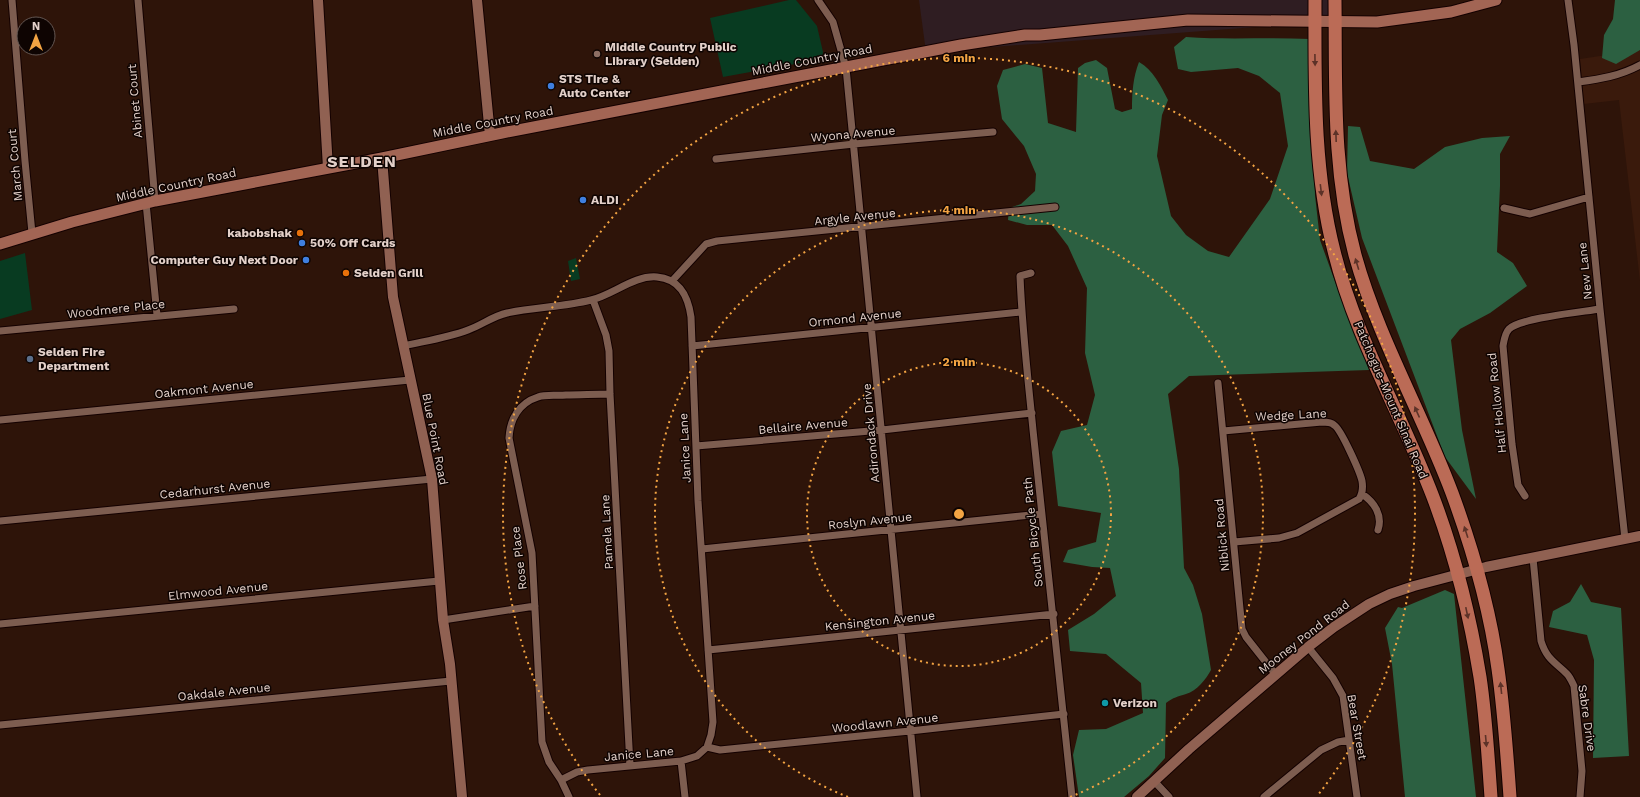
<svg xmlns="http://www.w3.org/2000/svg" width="1640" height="797" font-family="'Work Sans',sans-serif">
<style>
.commercial{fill:#2f1d22}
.built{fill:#3a1a0c}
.green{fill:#083b21}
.forest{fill:#2c6041}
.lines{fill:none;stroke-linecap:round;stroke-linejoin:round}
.street-casing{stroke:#140100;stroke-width:9}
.secondary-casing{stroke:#140100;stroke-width:12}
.primary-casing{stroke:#140100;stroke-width:13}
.highway-casing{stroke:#140100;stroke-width:15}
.street{stroke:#7d5d50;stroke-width:7}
.secondary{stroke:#906152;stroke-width:10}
.primary{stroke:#a26554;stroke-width:11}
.highway{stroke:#bb6b56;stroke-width:13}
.oneway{fill:#5c3228}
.ring{fill:none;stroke:#f3a443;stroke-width:2;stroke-dasharray:2 4}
.education-dot{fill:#8d6e63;stroke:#0e0402;stroke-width:1.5}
.shop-dot{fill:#3f7fe0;stroke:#0e0402;stroke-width:1.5}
.food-dot{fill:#e8710a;stroke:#0e0402;stroke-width:1.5}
.service-dot{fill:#5c6f8a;stroke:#0e0402;stroke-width:1.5}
.culture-dot{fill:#0f9aa8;stroke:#0e0402;stroke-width:1.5}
.labels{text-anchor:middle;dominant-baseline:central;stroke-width:3;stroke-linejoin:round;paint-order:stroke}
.poi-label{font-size:12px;font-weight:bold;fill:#e3d0c9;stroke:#0e0402;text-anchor:start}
.street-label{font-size:12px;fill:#e3d0c9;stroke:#0e0402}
.district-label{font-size:16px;font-weight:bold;letter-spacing:1px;fill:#e3d0c9;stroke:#0e0402}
.centre{fill:#f3a443;stroke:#0e0402;stroke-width:2}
.ring-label{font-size:12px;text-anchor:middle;font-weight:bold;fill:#f3a443;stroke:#0e0402;stroke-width:3;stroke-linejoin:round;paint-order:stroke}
</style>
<rect width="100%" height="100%" fill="#2e1409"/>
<path class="commercial" d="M 919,0 L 1335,0 L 1335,21 L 926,52 Z"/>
<path class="built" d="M 1640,50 L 1640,281 L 1619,100 L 1584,104 L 1580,59 Z"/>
<path class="green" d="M 789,0 L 796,0 L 817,26 L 823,52 L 822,59 L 723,77 L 710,18 Z
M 25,253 L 32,310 L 0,319 L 0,261 Z
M 576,258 L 580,279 L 571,281 L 568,261 Z"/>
<path class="forest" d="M 1615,0 L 1640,0 L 1640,50 L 1616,64 L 1602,58 L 1604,35 L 1613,19 Z
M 1186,37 C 1228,40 1269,37 1310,39 L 1315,195 L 1320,240 L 1342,301 L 1365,355 L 1369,370 L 1189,376 L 1168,394 L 1179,469 L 1184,568 L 1193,585 L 1202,614 L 1211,670 C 1206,679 1197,691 1186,694 C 1177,697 1174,697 1166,703 L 1165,758 L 1149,776 L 1124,797 L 1079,797 L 1073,755 L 1079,730 L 1106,729 L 1143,713 L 1141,683 L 1106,654 L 1070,651 L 1068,630 L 1094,614 L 1116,596 L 1110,568 L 1092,567 L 1063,562 L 1068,550 L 1096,542 L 1101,513 L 1058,506 L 1052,452 L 1061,431 L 1087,425 L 1095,395 L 1085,353 L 1087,288 L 1068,246 L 1052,225 L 1027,225 L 1008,220 L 1009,208 L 1021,204 L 1035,191 L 1036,174 L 1024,146 L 1002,119 L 997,86 L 1003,70 L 1025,64 L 1042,68 L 1048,123 L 1076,132 L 1078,68 L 1085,63 L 1096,60 L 1107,68 L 1115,109 L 1122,112 L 1132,109 C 1132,93 1133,77 1139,62 C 1153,70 1161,86 1168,100 L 1162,115 L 1157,156 L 1171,216 L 1186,235 L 1208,251 L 1229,257 L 1270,199 L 1288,146 L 1280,93 L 1259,76 L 1238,68 L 1191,72 L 1178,69 L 1174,47 Z
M 1348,126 L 1360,127 L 1370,161 L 1414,169 L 1445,147 L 1482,138 L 1510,136 L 1500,154 L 1500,186 L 1497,252 L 1513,263 L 1527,286 L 1490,313 L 1460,329 L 1451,340 L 1462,430 L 1476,499 L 1445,457 L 1362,238 L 1347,173 Z
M 1581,584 L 1591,602 L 1621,608 L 1629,756 L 1593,758 L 1594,660 L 1587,635 L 1549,627 L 1553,611 L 1570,602 Z
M 1445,590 L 1454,594 L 1476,797 L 1405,797 L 1392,664 L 1385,628 L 1398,607 L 1402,608 Z"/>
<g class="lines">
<defs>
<path id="street" d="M 12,0 L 25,161 L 32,233
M 138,0 L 155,201
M 818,0 L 833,22 L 846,68 L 917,797
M 1568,0 L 1574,45 L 1600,309 L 1625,539
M 1578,82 C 1600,79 1620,76 1640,65
M 716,159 L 854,144 L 993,132
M 146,203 L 157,315
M 1504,208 L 1530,214 L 1589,197
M 1031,273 L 1020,276 C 1022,328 1028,379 1033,430 C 1045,552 1060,675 1072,797
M 672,281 L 706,244 L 717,241 L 1055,207
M 593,300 L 606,335 L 609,351 L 610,394 L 630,765
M 0,331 L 234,309
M 403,346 C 425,341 447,338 468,330 C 482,325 493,316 507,313 C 535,307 564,307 591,300 C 613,295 634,275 657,277 C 680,279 688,296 691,317 L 698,501 L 713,722 L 711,735 L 707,747 L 697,756 L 681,761 L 588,770 L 577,772 L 561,780
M 692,346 L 1021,312
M 1218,383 L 1242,629 L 1246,637 L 1276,675
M 0,420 L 410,380
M 1223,431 L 1322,422 C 1326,422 1331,422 1334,425 C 1341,429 1360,472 1362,481 C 1363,487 1363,493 1359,499 L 1297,533 L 1279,538 L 1234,542
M 696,446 L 882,430 L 1032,413
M 1362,494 C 1374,502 1383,515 1378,530
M 1525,496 L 1518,485 L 1512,444 L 1503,346 C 1504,340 1505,333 1509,329 C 1520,318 1582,312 1600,309
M 0,521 L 432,479
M 702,549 L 1041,514
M 1533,558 L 1541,641 C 1547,660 1555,662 1567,674 C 1570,677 1572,682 1574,686 L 1582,771 L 1580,797
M 443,620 L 535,606
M 0,624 L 439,581
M 1308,647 L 1333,678 L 1343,696 L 1357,797
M 708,650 L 1054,614
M 0,725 L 451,681
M 707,747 L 720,750 L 910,731 L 1064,714
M 681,761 L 685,797
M 1154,781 L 1169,797
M 569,797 L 561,780 L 549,762 L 542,742 L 532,553 L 509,438 C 510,419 519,403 538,397 C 546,394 557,396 566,395 C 580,395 595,394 610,394
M 1264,797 L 1321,750 L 1338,742 L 1349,740"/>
<path id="secondary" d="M 318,0 L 328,168
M 477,0 L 490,135
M 382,158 L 393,297 L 432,479 L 443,620 L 450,664 L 462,797
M 1137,797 L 1189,749 L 1308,647 L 1334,627 L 1369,604 L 1390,594 L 1414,586 L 1486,567 L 1640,536"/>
<path id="primary" d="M 0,244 L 72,222 L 155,201 L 382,158 L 502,133 L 961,45 L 1025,35 L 1040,35 L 1188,20 L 1377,22 L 1451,12 L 1496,0"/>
<path id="highway" d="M 1315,0 C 1315,84 1313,169 1334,251 C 1355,337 1402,415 1433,497 C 1455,555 1470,616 1480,677 C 1486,717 1488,757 1491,797
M 1335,0 C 1336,87 1332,170 1355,255 C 1378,338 1422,413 1452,493 C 1473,550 1490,609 1498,669 C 1504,711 1507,754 1510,797"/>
</defs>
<use href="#street" class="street-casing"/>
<use href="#secondary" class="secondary-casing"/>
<use href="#primary" class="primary-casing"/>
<use href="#highway" class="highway-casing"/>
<use href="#street" class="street"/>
<use href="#secondary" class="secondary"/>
<use href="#primary" class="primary"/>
<use href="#highway" class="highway"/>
</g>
<defs><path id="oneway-solid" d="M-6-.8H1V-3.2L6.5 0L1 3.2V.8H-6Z"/></defs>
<g class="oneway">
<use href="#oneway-solid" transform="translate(1315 60) rotate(89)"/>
<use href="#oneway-solid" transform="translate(1336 136) rotate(-92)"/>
<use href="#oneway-solid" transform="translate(1321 190) rotate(83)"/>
<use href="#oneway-solid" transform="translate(1357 264) rotate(-107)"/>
<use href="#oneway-solid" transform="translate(1417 412) rotate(-114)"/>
<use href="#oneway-solid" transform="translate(1466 532) rotate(-108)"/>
<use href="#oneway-solid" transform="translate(1467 613) rotate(78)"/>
<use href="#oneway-solid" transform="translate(1501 688) rotate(-96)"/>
<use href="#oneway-solid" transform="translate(1486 741) rotate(85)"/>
</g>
<g class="ring">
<circle cx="959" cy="514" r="152"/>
<path d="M848 797A304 304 0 1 1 1070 797"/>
<path d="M600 795A456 456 0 1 1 1318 795"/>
</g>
<circle class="education-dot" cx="597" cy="54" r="4"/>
<g class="shop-dot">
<circle cx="551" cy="86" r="4"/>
<circle cx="583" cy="200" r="4"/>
<circle cx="302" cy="243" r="4"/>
<circle cx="306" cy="260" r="4"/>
</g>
<g class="food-dot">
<circle cx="300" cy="233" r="4"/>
<circle cx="346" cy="273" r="4"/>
</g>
<circle class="service-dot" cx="30" cy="359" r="4"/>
<circle class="culture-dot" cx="1105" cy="703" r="4"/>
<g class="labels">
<g class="poi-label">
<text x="605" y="47">Middle Country Public<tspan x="605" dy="14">Library (Selden)</tspan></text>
<text x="559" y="79">STS Tire &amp;<tspan x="559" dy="14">Auto Center</tspan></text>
<text x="591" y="200">ALDI</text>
<text x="292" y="233" text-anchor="end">kabobshak</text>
<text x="310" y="243">50% Off Cards</text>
<text x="298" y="260" text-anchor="end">Computer Guy Next Door</text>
<text x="354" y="273">Selden Grill</text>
<text x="38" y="352">Selden Fire<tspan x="38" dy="14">Department</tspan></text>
<text x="1113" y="703">Verizon</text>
</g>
<g class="street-label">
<text transform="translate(812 60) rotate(-11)">Middle Country Road</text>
<text transform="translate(135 101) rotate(-95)">Abinet Court</text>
<text transform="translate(493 122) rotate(-11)">Middle Country Road</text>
<text transform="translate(853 134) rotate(-5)">Wyona Avenue</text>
<text transform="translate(15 165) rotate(-95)">March Court</text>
<text transform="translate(176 185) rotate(-12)">Middle Country Road</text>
<text transform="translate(855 217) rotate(-6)">Argyle Avenue</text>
<text transform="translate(1585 271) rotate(-96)">New Lane</text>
<text transform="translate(116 309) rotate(-6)">Woodmere Place</text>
<text transform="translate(855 318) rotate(-6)">Ormond Avenue</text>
<text transform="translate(204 389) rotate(-6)">Oakmont Avenue</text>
<text transform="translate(1391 400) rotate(67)">Patchogue-Mount Sinai Road</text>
<text transform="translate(1497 403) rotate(-96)">Half Hollow Road</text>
<text transform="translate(1291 415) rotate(-3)">Wedge Lane</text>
<text transform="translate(803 426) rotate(-5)">Bellaire Avenue</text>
<text transform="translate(871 433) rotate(-95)">Adirondack Drive</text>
<text transform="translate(435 439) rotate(79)">Blue Point Road</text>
<text transform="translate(685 448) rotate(-93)">Janice Lane</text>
<text transform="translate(215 489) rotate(-6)">Cedarhurst Avenue</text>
<text transform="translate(870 521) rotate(-6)">Roslyn Avenue</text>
<text transform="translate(607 532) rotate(-93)">Pamela Lane</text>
<text transform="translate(1033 532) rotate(-96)">South Bicycle Path</text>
<text transform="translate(1222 535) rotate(-95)">Niblick Road</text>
<text transform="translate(519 558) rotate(-97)">Rose Place</text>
<text transform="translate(218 591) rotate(-6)">Elmwood Avenue</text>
<text transform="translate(880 621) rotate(-6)">Kensington Avenue</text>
<text transform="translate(1304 637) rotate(-38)">Mooney Pond Road</text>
<text transform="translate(224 692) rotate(-6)">Oakdale Avenue</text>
<text transform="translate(1587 718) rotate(82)">Sabre Drive</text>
<text transform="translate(885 723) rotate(-6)">Woodlawn Avenue</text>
<text transform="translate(1357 727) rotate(80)">Bear Street</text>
<text transform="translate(639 754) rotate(-5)">Janice Lane</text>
</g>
<g class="district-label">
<text x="362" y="161">SELDEN</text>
</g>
</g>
<circle cx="959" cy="514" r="6" class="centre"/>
<g class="ring-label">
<text x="959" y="62">6 min</text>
<text x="959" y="214">4 min</text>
<text x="959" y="366">2 min</text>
</g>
<g transform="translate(36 36)"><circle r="19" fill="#0e0402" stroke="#635652"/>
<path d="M0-3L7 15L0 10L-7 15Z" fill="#f3a443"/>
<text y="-6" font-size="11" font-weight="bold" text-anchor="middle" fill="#e3d0c9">N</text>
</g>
</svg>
